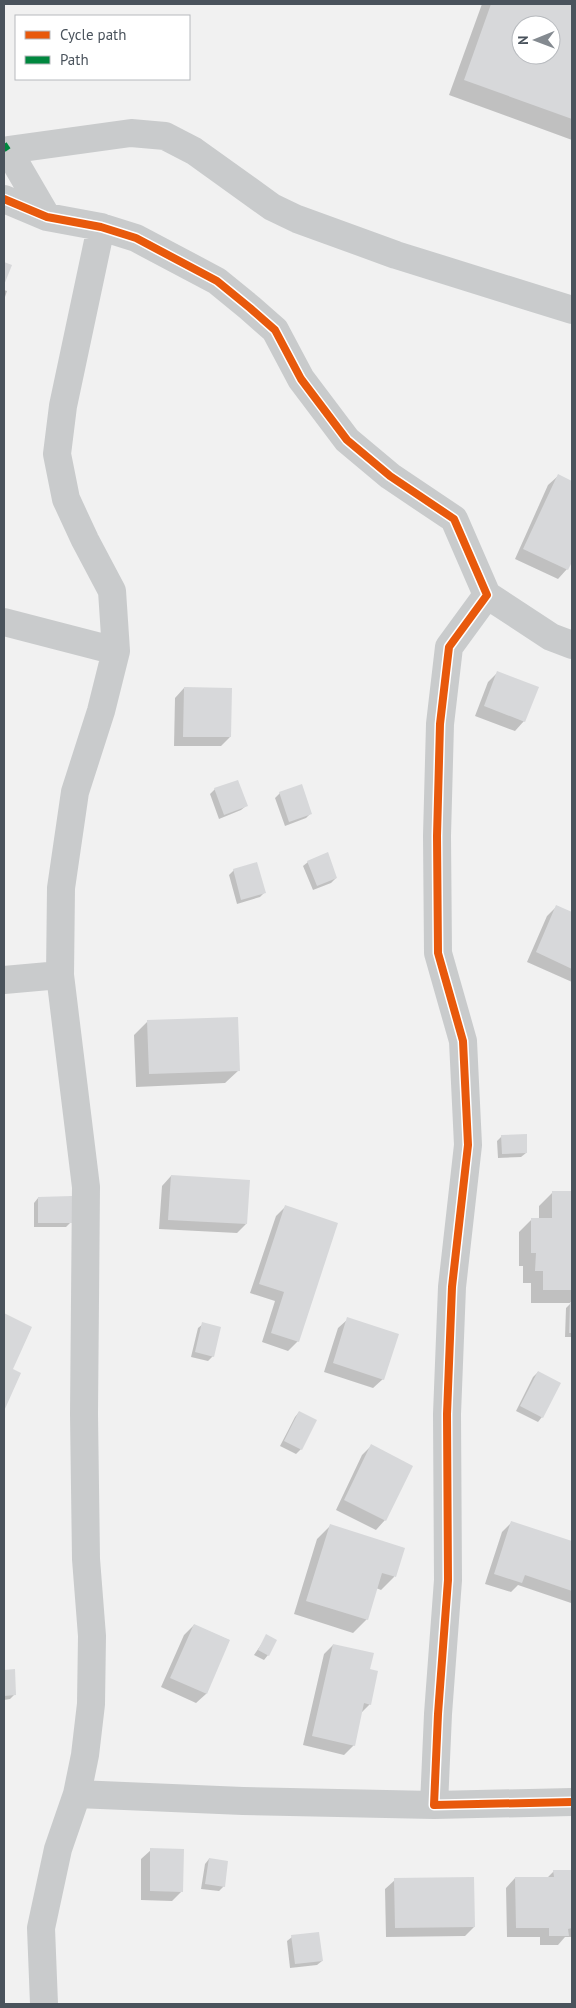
<svg xmlns="http://www.w3.org/2000/svg" width="576" height="2008" font-family="'PT Sans',sans-serif">
<style>
.shadow{fill:#0003;fill-rule:evenodd}
.building{fill:#d7d8da;fill-rule:evenodd}
.lines{fill:none;stroke-linecap:round;stroke-linejoin:round}
.minor{stroke:#c9cbcc;stroke-width:28}
.quiet{stroke:#00873e;stroke-width:6;stroke-dasharray:12 6;stroke-linecap:butt}
.cycleway-casing{stroke:#fff;stroke-width:11}
.cycleway{stroke:#e8590c;stroke-width:8}
</style>
<rect width="100%" height="100%" fill="#f1f1f1"/>
<path class="shadow" d="M 482,4 L 572,4 L 572,140 L 449,95 ZM 521,25 L 551,25 L 551,55 L 521,55 Z
M 4,290 L 7,291 L 4,300 Z
M 558,476 L 572,483 L 572,559 L 567,569 L 558,579 L 515,559 L 548,485 Z
M 498,672 L 524,721 L 515,731 L 475,716 L 488,682 Z
M 184,688 L 230,737 L 221,746 L 174,746 L 175,698 Z
M 215,789 L 246,806 L 241,810 L 219,819 L 210,794 Z
M 280,793 L 311,813 L 306,818 L 285,826 L 275,798 Z
M 308,862 L 336,878 L 331,883 L 313,890 L 303,866 Z
M 234,870 L 264,893 L 260,897 L 237,904 L 229,875 Z
M 557,906 L 572,913 L 572,982 L 527,962 L 547,916 Z
M 148,1021 L 239,1070 L 225,1083 L 136,1087 L 134,1035 Z
M 502,1136 L 526,1153 L 521,1157 L 498,1158 L 497,1141 Z
M 171,1176 L 246,1224 L 237,1233 L 159,1229 L 162,1186 Z
M 552,1193 L 572,1193 L 572,1337 L 565,1337 L 566,1308 L 571,1303 L 531,1303 L 531,1283 L 523,1283 L 523,1266 L 519,1266 L 519,1232 L 532,1219 L 539,1219 L 539,1206 Z
M 38,1198 L 71,1222 L 66,1227 L 34,1227 L 34,1203 Z
M 285,1207 L 298,1341 L 288,1351 L 262,1342 L 275,1301 L 250,1293 L 276,1216 Z
M 4,1315 L 31,1328 L 11,1370 L 20,1374 L 4,1408 Z
M 348,1319 L 383,1379 L 373,1388 L 324,1372 L 338,1328 Z
M 203,1324 L 213,1356 L 208,1361 L 191,1357 L 198,1328 Z
M 538,1372 L 542,1417 L 538,1422 L 516,1411 L 533,1377 Z
M 299,1412 L 301,1449 L 296,1454 L 280,1446 L 295,1417 Z
M 371,1446 L 385,1520 L 376,1530 L 336,1510 L 362,1455 Z
M 511,1523 L 572,1542 L 571,1603 L 518,1585 L 511,1592 L 485,1584 L 502,1532 Z
M 330,1526 L 403,1548 L 394,1577 L 381,1590 L 376,1588 L 367,1619 L 353,1633 L 294,1614 L 317,1539 Z
M 194,1625 L 229,1640 L 206,1694 L 196,1703 L 161,1687 L 184,1635 Z
M 267,1636 L 268,1655 L 264,1660 L 254,1655 Z
M 333,1645 L 369,1670 L 370,1704 L 361,1713 L 354,1745 L 344,1755 L 303,1745 L 324,1654 Z
M 4,1671 L 14,1671 L 15,1694 L 10,1699 L 4,1700 Z
M 151,1850 L 182,1891 L 172,1901 L 141,1900 L 141,1859 Z
M 209,1859 L 224,1886 L 219,1891 L 201,1889 L 205,1864 Z
M 554,1871 L 572,1871 L 572,1937 L 565,1937 L 558,1945 L 540,1945 L 540,1937 L 507,1937 L 506,1888 L 515,1878 L 547,1878 Z
M 395,1880 L 474,1927 L 465,1936 L 386,1937 L 385,1889 Z
M 292,1937 L 322,1961 L 317,1965 L 290,1968 L 287,1941 Z"/>
<path class="building" d="M 491,4 L 572,4 L 572,119 L 464,80 ZM 521,25 L 551,25 L 551,55 L 521,55 Z
M 4,262 L 12,265 L 4,285 Z
M 558,474 L 572,481 L 572,562 L 568,570 L 523,549 Z
M 497,671 L 539,687 L 525,722 L 484,706 Z
M 184,687 L 232,688 L 231,737 L 183,737 Z
M 238,780 L 248,806 L 224,815 L 214,788 Z
M 302,784 L 312,814 L 289,822 L 279,792 Z
M 328,852 L 337,878 L 317,886 L 307,861 Z
M 257,862 L 266,893 L 241,900 L 233,869 Z
M 556,905 L 572,912 L 572,969 L 536,952 Z
M 238,1017 L 240,1071 L 149,1074 L 147,1020 Z
M 527,1134 L 527,1153 L 502,1154 L 501,1135 Z
M 171,1175 L 250,1180 L 247,1224 L 168,1220 Z
M 552,1191 L 572,1191 L 572,1290 L 543,1290 L 543,1271 L 535,1271 L 536,1253 L 531,1253 L 531,1218 L 552,1218 Z
M 72,1196 L 72,1223 L 38,1223 L 38,1197 Z
M 285,1205 L 338,1223 L 299,1342 L 271,1333 L 284,1292 L 259,1284 Z
M 570,1302 L 572,1302 L 572,1333 L 569,1333 Z
M 4,1313 L 32,1327 L 13,1369 L 21,1373 L 4,1411 Z
M 347,1317 L 399,1334 L 384,1380 L 333,1363 Z
M 202,1322 L 221,1327 L 214,1357 L 195,1352 Z
M 538,1371 L 561,1383 L 543,1418 L 520,1406 Z
M 299,1411 L 317,1420 L 302,1450 L 284,1441 Z
M 371,1444 L 413,1466 L 386,1521 L 344,1500 Z
M 511,1521 L 572,1541 L 572,1591 L 525,1575 L 522,1583 L 494,1574 Z
M 330,1524 L 405,1548 L 396,1577 L 382,1573 L 368,1620 L 306,1601 Z
M 194,1624 L 230,1640 L 207,1694 L 170,1678 Z
M 266,1634 L 277,1640 L 269,1656 L 258,1650 Z
M 333,1644 L 374,1653 L 370,1669 L 378,1671 L 371,1705 L 364,1703 L 355,1746 L 312,1736 Z
M 15,1669 L 16,1695 L 4,1696 L 4,1670 Z
M 150,1848 L 184,1849 L 183,1892 L 150,1891 Z
M 209,1858 L 228,1861 L 225,1887 L 205,1884 Z
M 553,1870 L 572,1870 L 572,1928 L 568,1929 L 569,1936 L 549,1936 L 549,1928 L 516,1928 L 515,1877 L 554,1877 Z
M 474,1877 L 475,1927 L 395,1928 L 394,1878 Z
M 319,1932 L 323,1961 L 295,1964 L 291,1935 Z"/>
<g class="lines">
<path class="minor" d="M 4,199 L 47,217 L 101,227 L 136,238 L 217,281 L 250,308 L 275,330 L 301,379 L 347,440 L 390,476 L 454,519 L 487,595 L 449,647 L 440,724 L 437,836 L 438,953 L 463,1041 L 468,1145 L 452,1287 L 447,1414 L 448,1580 L 438,1714 L 434,1805 L 572,1802
M 47,217 L 8,150 L 131,133 L 165,136 L 194,151 L 272,207 L 297,219 L 396,255 L 572,310
M 487,595 L 551,637 L 572,645
M 4,622 L 116,651
M 4,980 L 60,975
M 77,1794 L 243,1801 L 434,1805
M 44,2004 L 41,1928 L 58,1849 L 77,1794 L 85,1755 L 91,1704 L 92,1636 L 86,1559 L 84,1414 L 86,1187 L 60,975 L 61,888 L 75,792 L 101,711 L 116,651 L 112,591 L 85,540 L 66,499 L 57,454 L 63,406 L 101,227"/>
<path class="quiet" d="M 4,144 L 8,150"/>
<defs>
<path id="cycleway" d="M 4,199 L 47,217 L 101,227 L 136,238 L 217,281 L 250,308 L 275,330 L 301,379 L 347,440 L 390,476 L 454,519 L 487,595 L 449,647 L 440,724 L 437,836 L 438,953 L 463,1041 L 468,1145 L 452,1287 L 447,1414 L 448,1580 L 438,1714 L 434,1805 L 572,1802"/>
</defs>
<use href="#cycleway" class="cycleway-casing"/>
<use href="#cycleway" class="cycleway"/>
</g>
<rect width="576" height="2008" fill="none" stroke="#4a535c" stroke-width="10"/>
<rect x="15" y="15" width="175" height="65" fill="#ffffff" stroke="#b7babe"/>
<rect x="25" y="31" width="25" height="8" fill="#e8590c" stroke="#b7babe"/>
<text x="60" y="40" font-size="15" fill="#4a535c">Cycle path</text>
<rect x="25" y="56" width="25" height="8" fill="#00873e" stroke="#b7babe"/>
<text x="60" y="65" font-size="15" fill="#4a535c">Path</text>
<g transform="translate(536 40) rotate(269)"><circle r="24" fill="#ffffff" stroke="#b7babe"/>
<path d="M0-4L9 19L0 12L-9 19Z" fill="#848a90"/>
<text y="-8" font-size="14" font-weight="bold" text-anchor="middle" fill="#4a535c">N</text>
</g>
</svg>
